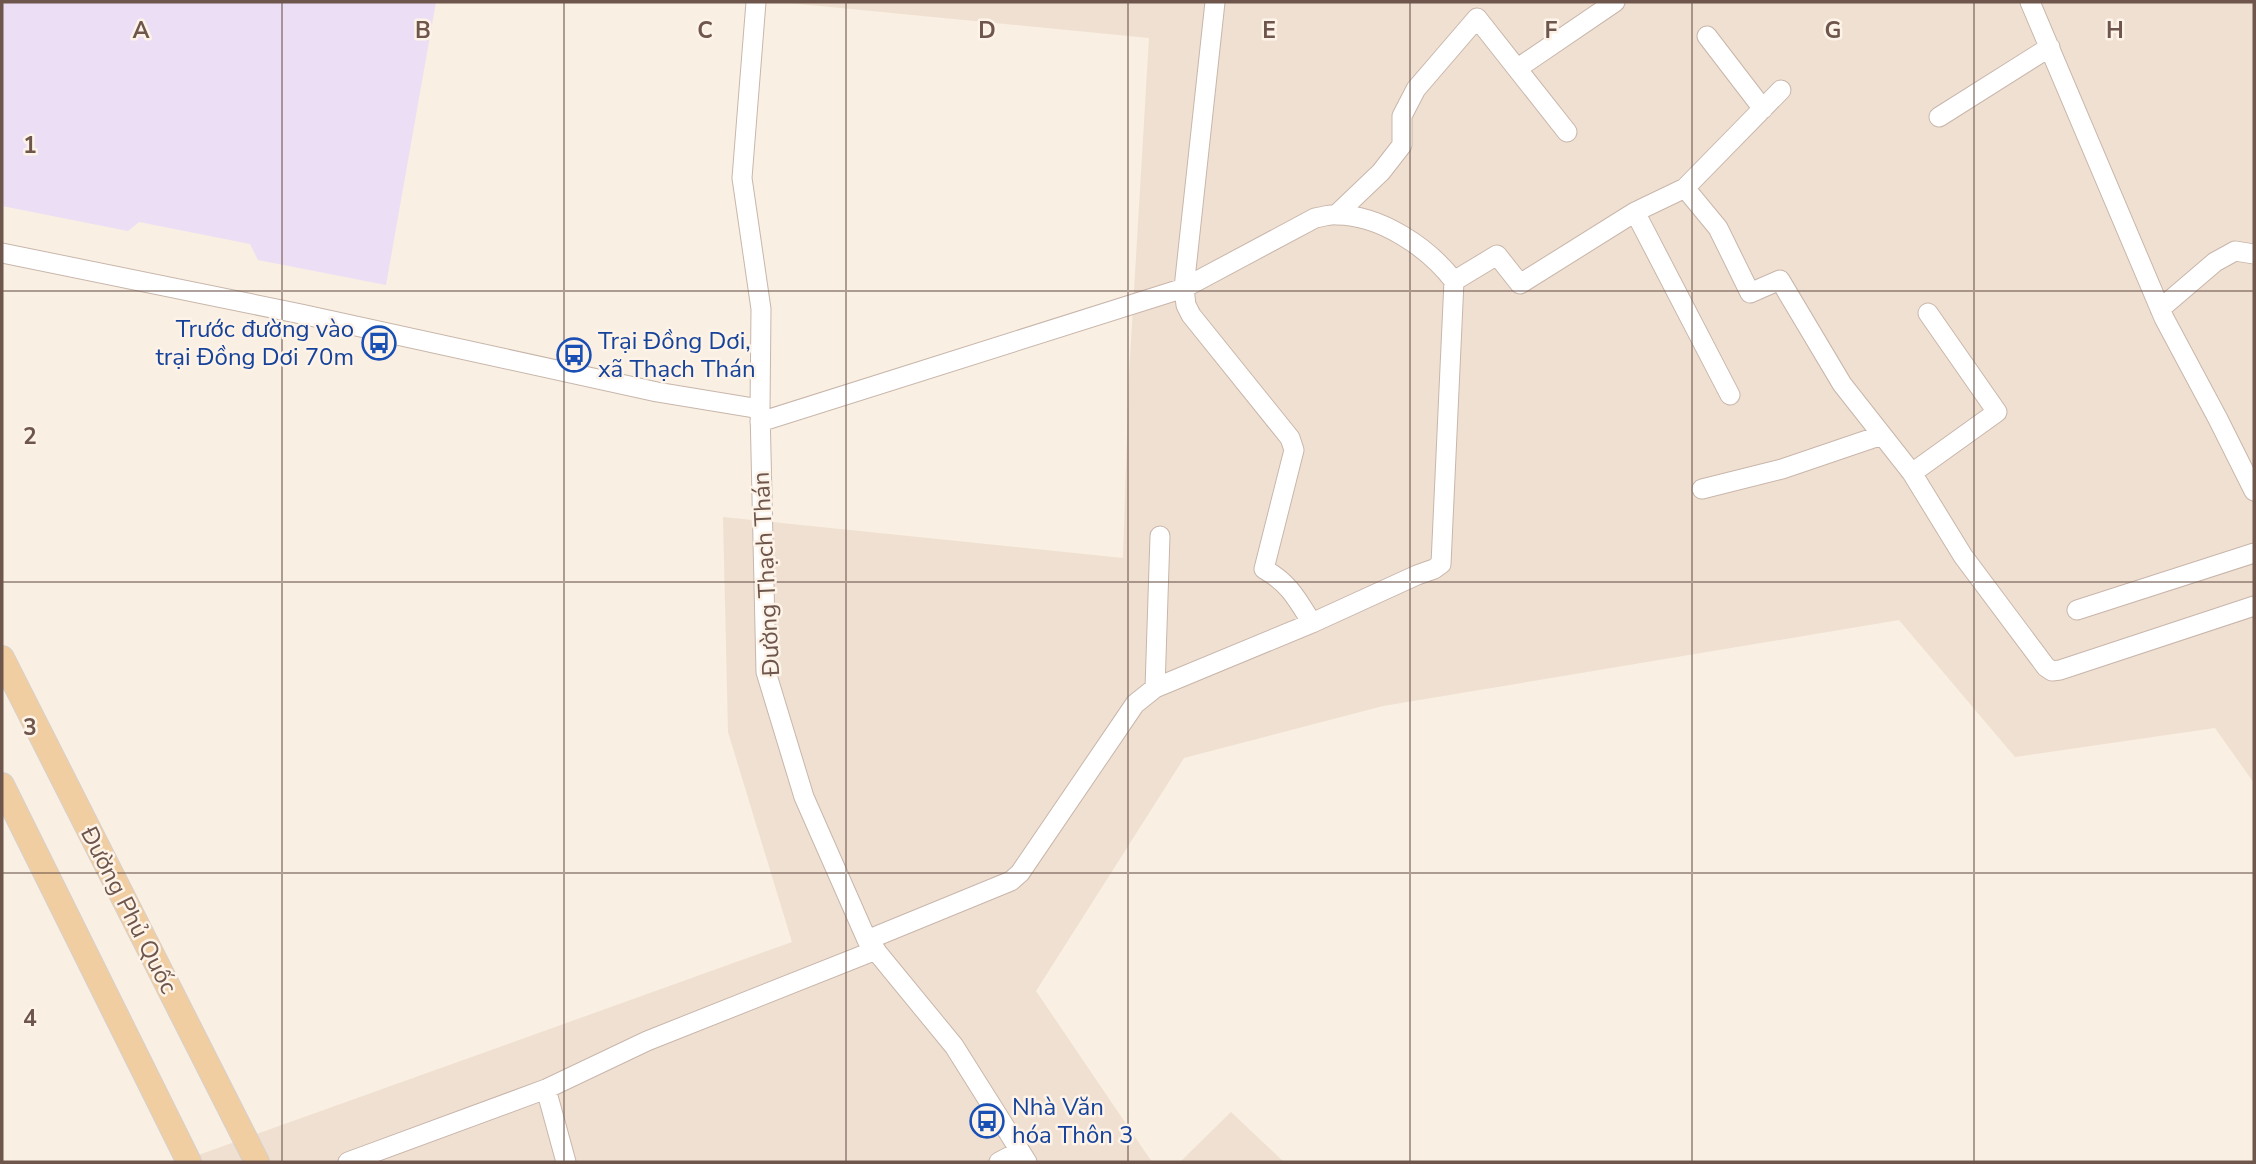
<svg xmlns="http://www.w3.org/2000/svg" width="2256" height="1164" font-family="'Nunito Sans',sans-serif">
<style>
.residential{fill:#f0e0d1}
.education{fill:#ecdff5}
.lines{fill:none;stroke-linecap:round;stroke-linejoin:round}
.minor-casing{stroke:#c8b6ab;stroke-width:21}
.major-casing{stroke:#d6d0cd;stroke-width:26}
.minor{stroke:#fff;stroke-width:19}
.major{stroke:#f1cea1;stroke-width:24}
.grid{fill:none;stroke:#6e564c;stroke-width:2;stroke-opacity:0.55}
.labels{text-anchor:middle;dominant-baseline:central;stroke-width:5;stroke-linejoin:round;paint-order:stroke}
.transit-label{font-size:24px;fill:#164399;stroke:#fdf3e8;text-anchor:start}
.street-label{font-size:24px;fill:#6e564c;stroke:#fdf3e8}
.grid-label{font-size:23px;text-anchor:middle;font-weight:bold;fill:#6e564c;stroke:#fdf3e8;stroke-width:5;stroke-linejoin:round;paint-order:stroke}
</style>
<rect width="100%" height="100%" fill="#f9efe2"/>
<path class="residential" d="M 779,2 L 2254,2 L 2254,783 L 2215,728 L 2015,757 L 1899,620 L 1383,706 L 1184,758 L 1036,991 L 1152,1162 L 179,1162 L 792,942 L 728,732 L 723,517 L 1123,558 L 1129,375 L 1149,38 Z
M 1231,1112 L 1284,1162 L 1180,1162 Z"/>
<path class="education" d="M 2,2 L 436,2 L 386,285 L 258,260 L 250,244 L 139,222 L 128,231 L 2,206 Z"/>
<g class="lines">
<defs>
<path id="minor" d="M 756,2 L 742,178 L 761,309 L 760,409 L 766,672 L 804,797 L 867,940 L 954,1046 L 1027,1162
M 1215,2 L 1184,288 L 1186,305 L 1191,315 L 1290,438 L 1294,450 L 1264,569 C 1289,583 1297,599 1312,623
M 2030,2 L 2164,318 L 2218,419 L 2254,491
M 1707,36 L 1763,109
M 1518,68 L 1615,2
M 1781,90 L 1685,188 L 1718,228 L 1750,293 L 1780,280 L 1842,384 L 1912,473 L 1963,556 L 2046,667 L 2052,671 L 2060,670 L 2254,606
M 1939,117 L 2050,47
M 1685,188 L 1635,212 L 1730,395
M 1337,214 L 1381,172 L 1402,145 L 1402,116 L 1416,89 L 1477,18 L 1567,132
M 2,253 L 301,314 L 657,392 L 760,409
M 1454,281 L 1497,255 L 1520,284 L 1635,212
M 2160,309 L 2215,262 L 2235,251 L 2254,254
M 760,422 L 1184,288 L 1315,218 C 1322,217 1330,214 1337,215 C 1380,215 1428,247 1454,281 L 1441,564 L 1434,569 L 1417,575 L 1312,623 L 1155,688 L 1135,704 L 1020,873 L 1011,881 L 867,940
M 1912,473 L 1997,412 L 1928,313
M 1702,489 L 1782,469 L 1882,435
M 2077,610 L 2254,553
M 1155,688 L 1160,536
M 546,1089 L 566,1162
M 348,1162 L 546,1089 L 647,1041 L 876,950
M 999,1162 L 1020,1151"/>
<path id="major" d="M 2,658 L 257,1162
M 2,785 L 189,1162"/>
</defs>
<use href="#minor" class="minor-casing"/>
<use href="#major" class="major-casing"/>
<use href="#minor" class="minor"/>
<use href="#major" class="major"/>
</g>
<path class="grid" d="M 282,2 L 282,1162M 564,2 L 564,1162M 846,2 L 846,1162M 1128,2 L 1128,1162M 1410,2 L 1410,1162M 1692,2 L 1692,1162M 1974,2 L 1974,1162M 2,291 L 2254,291M 2,582 L 2254,582M 2,873 L 2254,873"/>
<defs>
<symbol id="bus-ring" viewBox="-11 -11 22 22"><circle r="9.5" fill="#fdf3e8" stroke="#1a4fb4" stroke-width="1.5"/><path d="M-5-6H5V4H4V6H2V4H-2V6H-4V4H-5ZM-3.5-4V0h7V-4ZM-3.5 1.2v1.5H-2V1.2ZM2 1.2v1.5H3.5V1.2Z" fill="#1a4fb4"/></symbol>
</defs>
<g fill-rule="evenodd">
<use href="#bus-ring" x="360" y="324" width="38" height="38"/>
<use href="#bus-ring" x="555" y="336" width="38" height="38"/>
<use href="#bus-ring" x="968" y="1102" width="38" height="38"/>
</g>
<g class="labels">
<g class="transit-label">
<text x="354" y="329" text-anchor="end">Trước đường vào<tspan x="354" dy="28">trại Đồng Dơi 70m</tspan></text>
<text x="598" y="341">Trại Đồng Dơi,<tspan x="598" dy="28">xã Thạch Thán</tspan></text>
<text x="1012" y="1107">Nhà Văn<tspan x="1012" dy="28">hóa Thôn 3</tspan></text>
</g>
<g class="street-label">
<text transform="translate(766 574) rotate(-93)">Đường Thạch Thán</text>
<text transform="translate(129 910) rotate(63)">Đường Phủ Quốc</text>
</g>
</g>
<g class="grid-label">
<text x="141" y="38">A</text>
<text x="423" y="38">B</text>
<text x="705" y="38">C</text>
<text x="987" y="38">D</text>
<text x="1269" y="38">E</text>
<text x="1551" y="38">F</text>
<text x="1833" y="38">G</text>
<text x="2115" y="38">H</text>
<text x="30" y="153">1</text>
<text x="30" y="444">2</text>
<text x="30" y="735">3</text>
<text x="30" y="1026">4</text>
</g>
<rect width="2256" height="1164" fill="none" stroke="#6e564c" stroke-width="7"/>
</svg>
